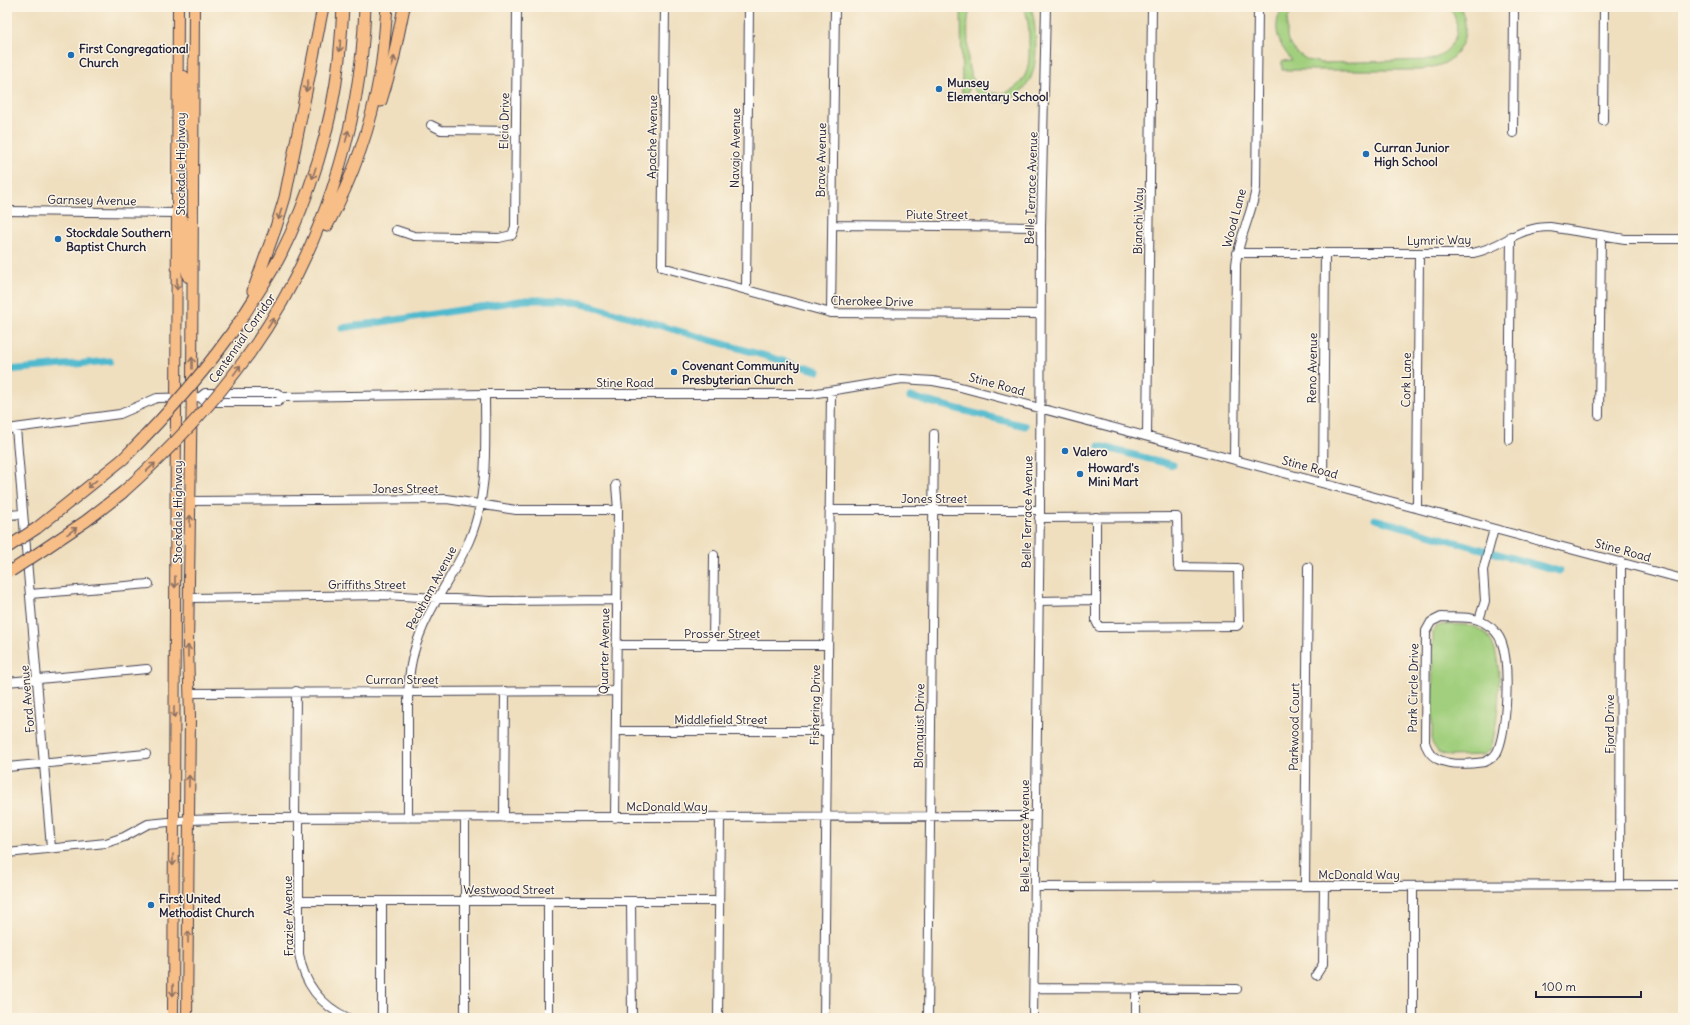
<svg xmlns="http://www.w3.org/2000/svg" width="1690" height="1025" font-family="Delius,sans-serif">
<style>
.green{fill:#a1cf7d;stroke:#62785c}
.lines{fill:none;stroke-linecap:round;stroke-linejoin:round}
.canal{stroke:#50b9ce;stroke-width:7}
.minor-casing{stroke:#413e4f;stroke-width:10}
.major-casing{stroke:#413e4f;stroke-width:12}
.highway-casing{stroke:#413e4f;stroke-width:13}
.minor{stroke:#fff;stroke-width:8}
.major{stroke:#f7be88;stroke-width:10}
.highway{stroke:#f7be88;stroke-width:11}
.highway-bridge-casing{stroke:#413e4f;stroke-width:13;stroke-linecap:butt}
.highway-bridge{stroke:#f7be88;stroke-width:11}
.oneway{stroke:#8c7062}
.poi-dot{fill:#1f6fb2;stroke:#fcf5e5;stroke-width:1.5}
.labels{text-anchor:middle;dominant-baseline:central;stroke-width:3;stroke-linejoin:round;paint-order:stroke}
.poi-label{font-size:12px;font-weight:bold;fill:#22223b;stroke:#fcf5e5;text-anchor:start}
.street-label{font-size:12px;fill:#22223b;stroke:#fcf5e5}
</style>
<rect width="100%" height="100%" fill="#fcf5e5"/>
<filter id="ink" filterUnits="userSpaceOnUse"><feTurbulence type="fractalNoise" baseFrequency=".025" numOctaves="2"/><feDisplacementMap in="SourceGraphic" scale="8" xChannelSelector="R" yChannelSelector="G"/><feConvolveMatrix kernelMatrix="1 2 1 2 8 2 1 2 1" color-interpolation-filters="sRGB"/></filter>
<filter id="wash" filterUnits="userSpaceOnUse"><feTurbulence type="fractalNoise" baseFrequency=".012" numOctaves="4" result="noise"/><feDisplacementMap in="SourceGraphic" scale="16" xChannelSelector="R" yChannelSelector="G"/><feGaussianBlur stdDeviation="0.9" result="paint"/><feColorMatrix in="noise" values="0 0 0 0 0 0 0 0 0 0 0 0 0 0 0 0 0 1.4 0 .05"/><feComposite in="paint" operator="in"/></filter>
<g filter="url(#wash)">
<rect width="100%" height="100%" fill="#efdfbf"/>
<path class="green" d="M 961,7 L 971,7 C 966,19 968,33 968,46 C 968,57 967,69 973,79 C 987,101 1016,97 1026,73 C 1030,63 1029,51 1029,40 C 1029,28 1028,18 1024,7 L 1031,7 C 1036,23 1038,55 1033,72 C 1027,92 1005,110 983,98 C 977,94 973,88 969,82 L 968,93 L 962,93 Z
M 1283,7 L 1296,7 L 1288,18 L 1287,24 L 1287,37 L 1289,43 L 1297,53 L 1308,60 L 1322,63 L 1431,60 C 1455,50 1465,29 1449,7 L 1460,7 C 1471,28 1464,53 1443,64 C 1436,67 1428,67 1422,70 L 1282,70 L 1282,61 L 1292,60 C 1278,45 1271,26 1283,7 Z
M 1441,625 C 1452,625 1466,623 1477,628 C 1510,641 1498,718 1492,745 L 1490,750 L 1483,755 L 1449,756 L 1438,752 L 1432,743 L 1433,633 L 1436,627 Z"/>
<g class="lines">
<path class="canal" d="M 342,328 L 526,300 L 559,300 L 592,306 L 818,371
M 7,370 L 110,361
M 910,397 L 1025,426
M 1099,446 L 1173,465
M 1375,519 L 1559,571"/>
</g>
</g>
<g filter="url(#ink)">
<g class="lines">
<defs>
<path id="minor" d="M 665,7 L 662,267 L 831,313 L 1040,314
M 1603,121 L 1604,7
M 431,125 L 441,130 L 515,131
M 1513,133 L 1514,7
M 7,211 L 177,213
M 833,225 L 1041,227
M 396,230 L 414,236 L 499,238 L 512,235 L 515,227 L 517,7
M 1237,253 L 1473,253 C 1504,247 1516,227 1550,227 L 1625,239 L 1683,239
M 746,289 L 749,7
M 831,313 L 835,7
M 200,397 L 205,402 L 278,402 L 283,397
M 1599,415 L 1601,235
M 16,428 L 51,848
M 7,429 L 120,414 L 157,398 L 200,397 L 205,393 L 277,393 L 283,397 L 485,394 L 811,394 L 902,379 L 933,381 L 949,384 L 1683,579
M 1147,436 L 1152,7
M 1509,440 L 1511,236
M 1234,459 L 1236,265 C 1238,238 1252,215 1256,188 L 1258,7
M 1323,483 L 1325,253
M 191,501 L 447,499 L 516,510 L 618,510
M 1417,508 L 1419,253
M 829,510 L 1040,510
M 7,515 L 23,514
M 1039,518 L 1177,517 L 1178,567 L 1238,568 L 1239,624 L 1237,626 L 1099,627 L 1096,621 L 1096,517
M 30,594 L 149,584
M 190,598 L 384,595 L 490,601 L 617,600
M 1038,601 L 1096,600
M 1441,617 C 1456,618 1473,615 1486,624 C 1493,628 1499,635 1502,643 C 1510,666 1507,727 1498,750 C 1496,756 1491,759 1485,762 C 1463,765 1431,768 1425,742 L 1426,631 L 1431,622 Z
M 1479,620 L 1485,601 L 1483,570 L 1494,529
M 616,645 L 828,645
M 713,645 L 714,555
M 7,682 L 147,669
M 189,693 L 616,691
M 616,731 L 827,731
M 7,767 L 146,754
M 295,818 L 296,691
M 299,818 L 299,954 C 304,984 320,1005 348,1018
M 408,818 C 408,788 408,757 408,727 C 408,702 407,676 414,652 C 425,611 452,579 469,541 C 489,495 485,443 485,394
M 465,818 L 465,1018
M 504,818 L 505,691
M 615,818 L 618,510 L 616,485
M 7,853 L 106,843 L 124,837 L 148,824 L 189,820 L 252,818 L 1035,816
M 1620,885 L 1621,562
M 1305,886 L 1308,567
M 1413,886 L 1413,1018
M 1035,887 L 1683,885
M 299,901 L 719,901
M 382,901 L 382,1018
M 548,901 L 548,1018
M 631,901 L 632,1018
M 1316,975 L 1323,964 L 1324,886
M 1034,988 L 1237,989
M 1136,989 L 1136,1018
M 718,1018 L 720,817
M 824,1018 L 831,392
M 928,1018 L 934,434
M 1033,1018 L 1040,510 L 1041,227 L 1046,7"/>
<path id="major" d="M 184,76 L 186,123 L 193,131
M 179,213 C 188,219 183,263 188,277
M 173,1018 L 178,7
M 187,1018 L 190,717 L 188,648 L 192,382 L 194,7"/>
<path id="highway" d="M 381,101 L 393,61 L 404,7
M 327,226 C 352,179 371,127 380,74 C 384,52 385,29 387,7
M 253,291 L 276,227 L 285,197 L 323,7
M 242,318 C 254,298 268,279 279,258 C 310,197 332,127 339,59 C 341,41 342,24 343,7
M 249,354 C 321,252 361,131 365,7
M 37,528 L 123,459
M 40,552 L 86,521 L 122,493"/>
</defs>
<use href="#minor" class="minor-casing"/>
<use href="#major" class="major-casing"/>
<use href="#highway" class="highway-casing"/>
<use href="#minor" class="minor"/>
<use href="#major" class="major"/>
<use href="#highway" class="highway"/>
<defs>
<path id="highway-bridge" d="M 123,459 C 167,415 207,370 242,318
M 122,493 C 169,451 212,405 249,354
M 8,547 L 37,528
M 11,571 L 40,552"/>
</defs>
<use href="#highway-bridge" class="highway-bridge-casing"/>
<use href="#highway-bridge" class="highway-bridge"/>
</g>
<defs><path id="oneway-shaft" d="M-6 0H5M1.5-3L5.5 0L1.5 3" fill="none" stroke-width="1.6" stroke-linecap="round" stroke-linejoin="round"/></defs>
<g class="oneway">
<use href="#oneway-shaft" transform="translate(340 46) rotate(94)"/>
<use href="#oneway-shaft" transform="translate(393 62) rotate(-75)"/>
<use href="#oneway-shaft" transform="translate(307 86) rotate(101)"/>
<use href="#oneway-shaft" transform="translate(347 136) rotate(-77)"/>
<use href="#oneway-shaft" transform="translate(314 173) rotate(108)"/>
<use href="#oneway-shaft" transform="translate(280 214) rotate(106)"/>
<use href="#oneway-shaft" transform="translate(177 284) rotate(90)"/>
<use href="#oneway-shaft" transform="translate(271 323) rotate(-57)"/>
<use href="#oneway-shaft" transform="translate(192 363) rotate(-90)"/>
<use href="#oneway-shaft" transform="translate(237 370) rotate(-54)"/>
<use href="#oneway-shaft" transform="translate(151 467) rotate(-43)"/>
<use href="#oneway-shaft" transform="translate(92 484) rotate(141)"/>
<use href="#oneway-shaft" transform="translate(190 521) rotate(-89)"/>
<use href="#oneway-shaft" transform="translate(72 531) rotate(-35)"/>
<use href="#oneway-shaft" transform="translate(175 582) rotate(90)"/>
<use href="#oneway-shaft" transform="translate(188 651) rotate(-90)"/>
<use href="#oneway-shaft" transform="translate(174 712) rotate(90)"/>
<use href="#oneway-shaft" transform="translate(189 781) rotate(-89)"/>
<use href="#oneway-shaft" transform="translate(173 860) rotate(90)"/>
<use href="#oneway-shaft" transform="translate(188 937) rotate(-90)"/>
<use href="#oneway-shaft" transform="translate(173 990) rotate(90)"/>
</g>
</g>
<g class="poi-dot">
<circle cx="71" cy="55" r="4"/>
<circle cx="939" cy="89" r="4"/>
<circle cx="1366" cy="154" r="4"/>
<circle cx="58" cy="239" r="4"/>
<circle cx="674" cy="372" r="4"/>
<circle cx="1065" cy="451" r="4"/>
<circle cx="1080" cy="474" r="4"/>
<circle cx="151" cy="905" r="4"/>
</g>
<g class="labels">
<g class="poi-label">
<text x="79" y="48">First Congregational<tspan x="79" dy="14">Church</tspan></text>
<text x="947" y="82">Munsey<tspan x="947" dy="14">Elementary School</tspan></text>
<text x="1374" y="147">Curran Junior<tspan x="1374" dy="14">High School</tspan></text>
<text x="66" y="232">Stockdale Southern<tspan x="66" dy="14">Baptist Church</tspan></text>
<text x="682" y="365">Covenant Community<tspan x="682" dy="14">Presbyterian Church</tspan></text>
<text x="1073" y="451">Valero</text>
<text x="1088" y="467">Howard's<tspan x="1088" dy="14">Mini Mart</tspan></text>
<text x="159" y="898">First United<tspan x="159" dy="14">Methodist Church</tspan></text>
</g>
<g class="street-label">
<text transform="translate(504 121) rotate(-89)">Elcia Drive</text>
<text transform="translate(652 137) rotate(-89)">Apache Avenue</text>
<text transform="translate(735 148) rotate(-89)">Navajo Avenue</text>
<text transform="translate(821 160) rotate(-89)">Brave Avenue</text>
<text transform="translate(180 164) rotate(-90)">Stockdale Highway</text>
<text transform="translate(1031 188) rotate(-88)">Belle Terrace Avenue</text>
<text transform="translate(92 200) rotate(1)">Garnsey Avenue</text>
<text x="937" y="214">Piute Street</text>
<text transform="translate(1234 218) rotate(-75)">Wood Lane</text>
<text transform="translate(1138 221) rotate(-89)">Bianchi Way</text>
<text transform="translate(1439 240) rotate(-1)">Lymric Way</text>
<text transform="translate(872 301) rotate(1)">Cherokee Drive</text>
<text transform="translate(242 338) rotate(-55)">Centennial Corridor</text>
<text transform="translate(1312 368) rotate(-89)">Reno Avenue</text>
<text transform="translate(1406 380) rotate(-89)">Cork Lane</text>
<text x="625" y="382">Stine Road</text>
<text transform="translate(997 384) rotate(15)">Stine Road</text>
<text transform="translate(1310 467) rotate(15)">Stine Road</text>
<text x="405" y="488">Jones Street</text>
<text x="934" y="498">Jones Street</text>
<text transform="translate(177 512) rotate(-90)">Stockdale Highway</text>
<text transform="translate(1027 512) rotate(-89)">Belle Terrace Avenue</text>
<text transform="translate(1623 550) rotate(15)">Stine Road</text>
<text x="367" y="584">Griffiths Street</text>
<text transform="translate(431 588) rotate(-62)">Peckham Avenue</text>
<text x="722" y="633">Prosser Street</text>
<text transform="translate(604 651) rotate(-89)">Quarter Avenue</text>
<text x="402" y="679">Curran Street</text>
<text transform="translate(1413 688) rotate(-89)">Park Circle Drive</text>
<text transform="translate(27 699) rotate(-95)">Ford Avenue</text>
<text transform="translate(815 705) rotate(-89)">Fishering Drive</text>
<text x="721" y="719">Middlefield Street</text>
<text transform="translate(1609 724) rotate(-90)">Fjord Drive</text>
<text transform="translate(919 726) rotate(-89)">Blomquist Drive</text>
<text transform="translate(1294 727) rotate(-89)">Parkwood Court</text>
<text x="667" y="806">McDonald Way</text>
<text transform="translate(1024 836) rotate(-90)">Belle Terrace Avenue</text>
<text x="1359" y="874">McDonald Way</text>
<text x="509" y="889">Westwood Street</text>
<text transform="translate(288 916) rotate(-91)">Frazier Avenue</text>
</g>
</g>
<rect width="1690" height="1025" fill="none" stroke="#fcf5e5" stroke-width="24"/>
<path d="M1536 991v6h105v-6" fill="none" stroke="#22223b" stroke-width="2"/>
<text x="1542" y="991" font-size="12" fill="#22223b" stroke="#fcf5e5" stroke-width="3" paint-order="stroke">100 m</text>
</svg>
